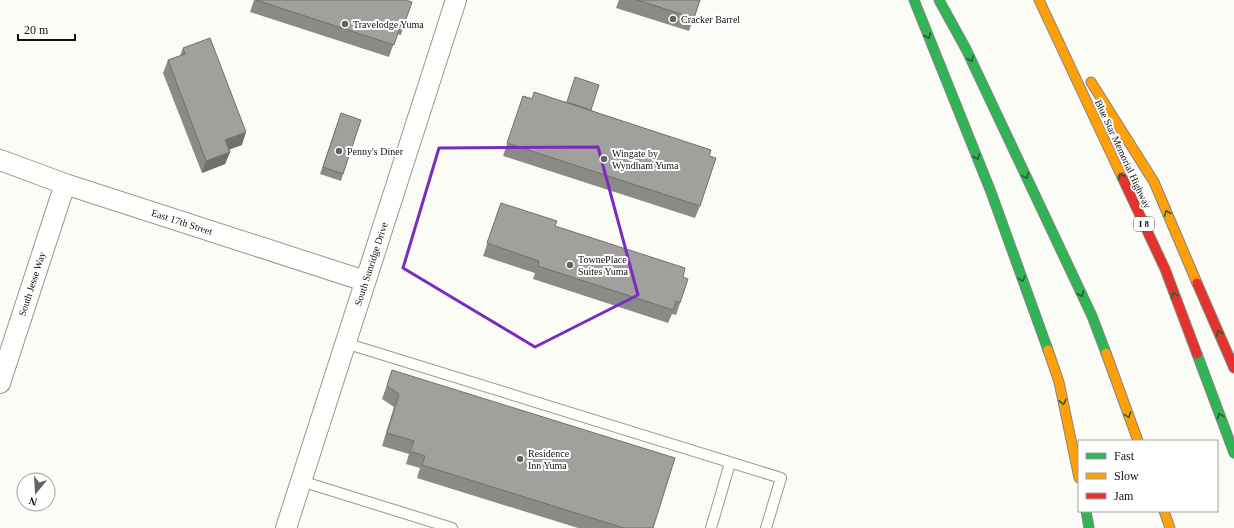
<svg xmlns="http://www.w3.org/2000/svg" width="1234" height="528" font-family="Georgia,serif">
<style>
.lines{fill:none;stroke-linecap:round;stroke-linejoin:round}
.lane-casing{stroke:#979795;stroke-width:12}
.street-casing{stroke:#979795;stroke-width:22}
.fast-casing{stroke:#848482;stroke-width:11}
.slow-casing{stroke:#848482;stroke-width:11}
.jam-casing{stroke:#848482;stroke-width:11}
.lane{stroke:#fffffe;stroke-width:10}
.street{stroke:#fffffe;stroke-width:20}
.fast{stroke:#30b455;stroke-width:9}
.slow{stroke:#ff9f0a;stroke-width:9}
.jam{stroke:#e5322d;stroke-width:9}
.wall{fill:#8a8a86}
.shaded-wall{fill:#71706d}
.building{fill:#a1a09c;stroke:#71706d}
.oneway{stroke:#206233}
.marked{fill:none;stroke:#7b2cbf;stroke-width:3;stroke-linejoin:round}
.poi-dot{fill:#636362;stroke:#fff;stroke-width:1.5}
.labels{text-anchor:middle;dominant-baseline:central;stroke-width:4;stroke-linejoin:round;paint-order:stroke}
.shield{fill:#fff;stroke:#585858;stroke-width:1}
.shield-label{font-size:9px;font-weight:bold;fill:#111}
.poi-label{font-size:10px;fill:#111;stroke:#fff;text-anchor:start}
.street-label{font-size:10px;fill:#111;stroke:#fff}
</style>
<rect width="100%" height="100%" fill="#fcfcf7"/>
<g class="lines">
<defs>
<path id="lane" d="M 345,343 L 781,478 L 766,528
M 301,481 L 452,528
M 711,528 L 730,463"/>
<path id="street" d="M 0,160 L 65,184 L 365,281
M 0,383 L 65,184
M 286,528 L 456,0"/>
<path id="fast" d="M 914,0 L 991,192 L 1048,350
M 939,0 L 966,49 L 1092,316 L 1106,353
M 1197,354 L 1234,453
M 1086,511 L 1089,528"/>
<path id="slow" d="M 1039,0 L 1122,177
M 1091,82 L 1154,182 L 1197,283
M 1048,350 L 1059,382 L 1079,478
M 1106,353 L 1138,441
M 1164,511 L 1170,528"/>
<path id="jam" d="M 1122,177 L 1165,269 L 1197,354
M 1197,283 L 1234,368"/>
</defs>
<use href="#lane" class="lane-casing"/>
<use href="#street" class="street-casing"/>
<use href="#fast" class="fast-casing"/>
<use href="#slow" class="slow-casing"/>
<use href="#jam" class="jam-casing"/>
<use href="#lane" class="lane"/>
<use href="#street" class="street"/>
<use href="#fast" class="fast"/>
<use href="#slow" class="slow"/>
<use href="#jam" class="jam"/>
</g>
<path class="wall" d="M 254,0 L 406,0 L 405,22 L 401,35 L 397,34 L 389,57 L 250,12 Z
M 619,0 L 700,0 L 689,31 L 616,8 Z
M 183,48 L 242,145 L 229,149 L 230,152 L 225,164 L 202,173 L 163,73 L 168,60 L 180,56 Z
M 523,96 L 531,98 L 567,102 L 591,110 L 709,156 L 700,206 L 695,218 L 503,156 Z
M 341,113 L 343,174 L 341,181 L 320,174 Z
M 501,203 L 555,226 L 683,277 L 680,303 L 676,315 L 672,314 L 668,323 L 533,279 L 535,273 L 483,256 Z
M 392,370 L 653,528 L 578,528 L 417,478 L 420,468 L 406,464 L 409,454 L 382,446 L 394,407 L 382,399 Z"/>
<path class="shaded-wall" d="M 246,132 L 242,145 L 220,153 L 225,140 Z
M 230,152 L 225,164 L 202,173 L 206,161 Z"/>
<path class="building" d="M 256,0 L 406,0 L 412,2 L 405,22 L 402,21 L 394,45 Z
M 637,0 L 700,0 L 694,18 Z
M 210,38 L 246,132 L 225,140 L 230,152 L 206,161 L 168,60 L 185,54 L 183,48 Z
M 575,77 L 599,85 L 591,110 L 567,102 Z
M 534,92 L 711,150 L 709,156 L 716,158 L 700,206 L 507,143 L 523,96 L 532,99 Z
M 341,113 L 361,120 L 343,174 L 323,167 Z
M 501,203 L 557,221 L 555,226 L 685,268 L 683,277 L 688,279 L 680,303 L 676,301 L 673,310 L 538,266 L 539,261 L 487,243 Z
M 392,370 L 675,458 L 653,528 L 624,528 L 422,465 L 425,456 L 410,451 L 414,441 L 387,433 L 399,394 L 387,386 Z"/>
<defs><path id="oneway-chevron" d="M-2-3.5L2.5 0L-2 3.5" fill="none" stroke-width="1.6" stroke-linecap="round" stroke-linejoin="round"/></defs>
<g class="oneway">
<use href="#oneway-chevron" transform="translate(928 36) rotate(68)"/>
<use href="#oneway-chevron" transform="translate(971 59) rotate(65)"/>
<use href="#oneway-chevron" transform="translate(977 157) rotate(68)"/>
<use href="#oneway-chevron" transform="translate(1026 176) rotate(65)"/>
<use href="#oneway-chevron" transform="translate(1121 176) rotate(-115)"/>
<use href="#oneway-chevron" transform="translate(1167 213) rotate(-113)"/>
<use href="#oneway-chevron" transform="translate(1022 279) rotate(70)"/>
<use href="#oneway-chevron" transform="translate(1081 294) rotate(65)"/>
<use href="#oneway-chevron" transform="translate(1174 295) rotate(-111)"/>
<use href="#oneway-chevron" transform="translate(1219 333) rotate(-113)"/>
<use href="#oneway-chevron" transform="translate(1063 402) rotate(78)"/>
<use href="#oneway-chevron" transform="translate(1128 415) rotate(70)"/>
<use href="#oneway-chevron" transform="translate(1220 416) rotate(-111)"/>
</g>
<path class="marked" d="M 598,147 L 638,295 L 535,347 L 403,268 L 439,148 Z"/>
<g class="poi-dot">
<circle cx="673" cy="19" r="4"/>
<circle cx="345" cy="24" r="4"/>
<circle cx="339" cy="151" r="4"/>
<circle cx="604" cy="159" r="4"/>
<circle cx="570" cy="265" r="4"/>
<circle cx="520" cy="459" r="4"/>
</g>
<g class="labels">
<rect class="shield" x="1134" y="217" width="20" height="14" rx="3"/>
<g class="shield-label">
<text x="1144" y="224">I 8</text>
</g>
<g class="poi-label">
<text x="681" y="19">Cracker Barrel</text>
<text x="353" y="24">Travelodge Yuma</text>
<text x="347" y="151">Penny's Diner</text>
<text x="612" y="153">Wingate by<tspan x="612" dy="12">Wyndham Yuma</tspan></text>
<text x="578" y="259">TownePlace<tspan x="578" dy="12">Suites Yuma</tspan></text>
<text x="528" y="453">Residence<tspan x="528" dy="12">Inn Yuma</tspan></text>
</g>
<g class="street-label">
<text transform="translate(1123 154) rotate(65)">Blue Star Memorial Highway</text>
<text transform="translate(182 222) rotate(18)">East 17th Street</text>
<text transform="translate(371 264) rotate(-72)">South Sunridge Drive</text>
<text transform="translate(32 284) rotate(-72)">South Jesse Way</text>
</g>
</g>
<rect x="1078" y="440" width="140" height="72" fill="#ffffff" stroke="#a0a0a0"/>
<rect x="1086" y="453" width="20" height="6" fill="#30b455" stroke="#a0a0a0"/>
<text x="1114" y="460" font-size="12" fill="#111111">Fast</text>
<rect x="1086" y="473" width="20" height="6" fill="#ff9f0a" stroke="#a0a0a0"/>
<text x="1114" y="480" font-size="12" fill="#111111">Slow</text>
<rect x="1086" y="493" width="20" height="6" fill="#e5322d" stroke="#a0a0a0"/>
<text x="1114" y="500" font-size="12" fill="#111111">Jam</text>
<g transform="translate(36 492) rotate(198)"><circle r="19" fill="#ffffff" stroke="#a0a0a0"/>
<path d="M0-3L7 15L0 10L-7 15Z" fill="#636362"/>
<text y="-6" font-size="11" font-weight="bold" text-anchor="middle" fill="#111111">N</text>
</g>
<path d="M18 34v6h57v-6" fill="none" stroke="#111111" stroke-width="2"/>
<text x="24" y="34" font-size="12" fill="#111111" stroke="#ffffff" stroke-width="3" paint-order="stroke">20 m</text>
</svg>
